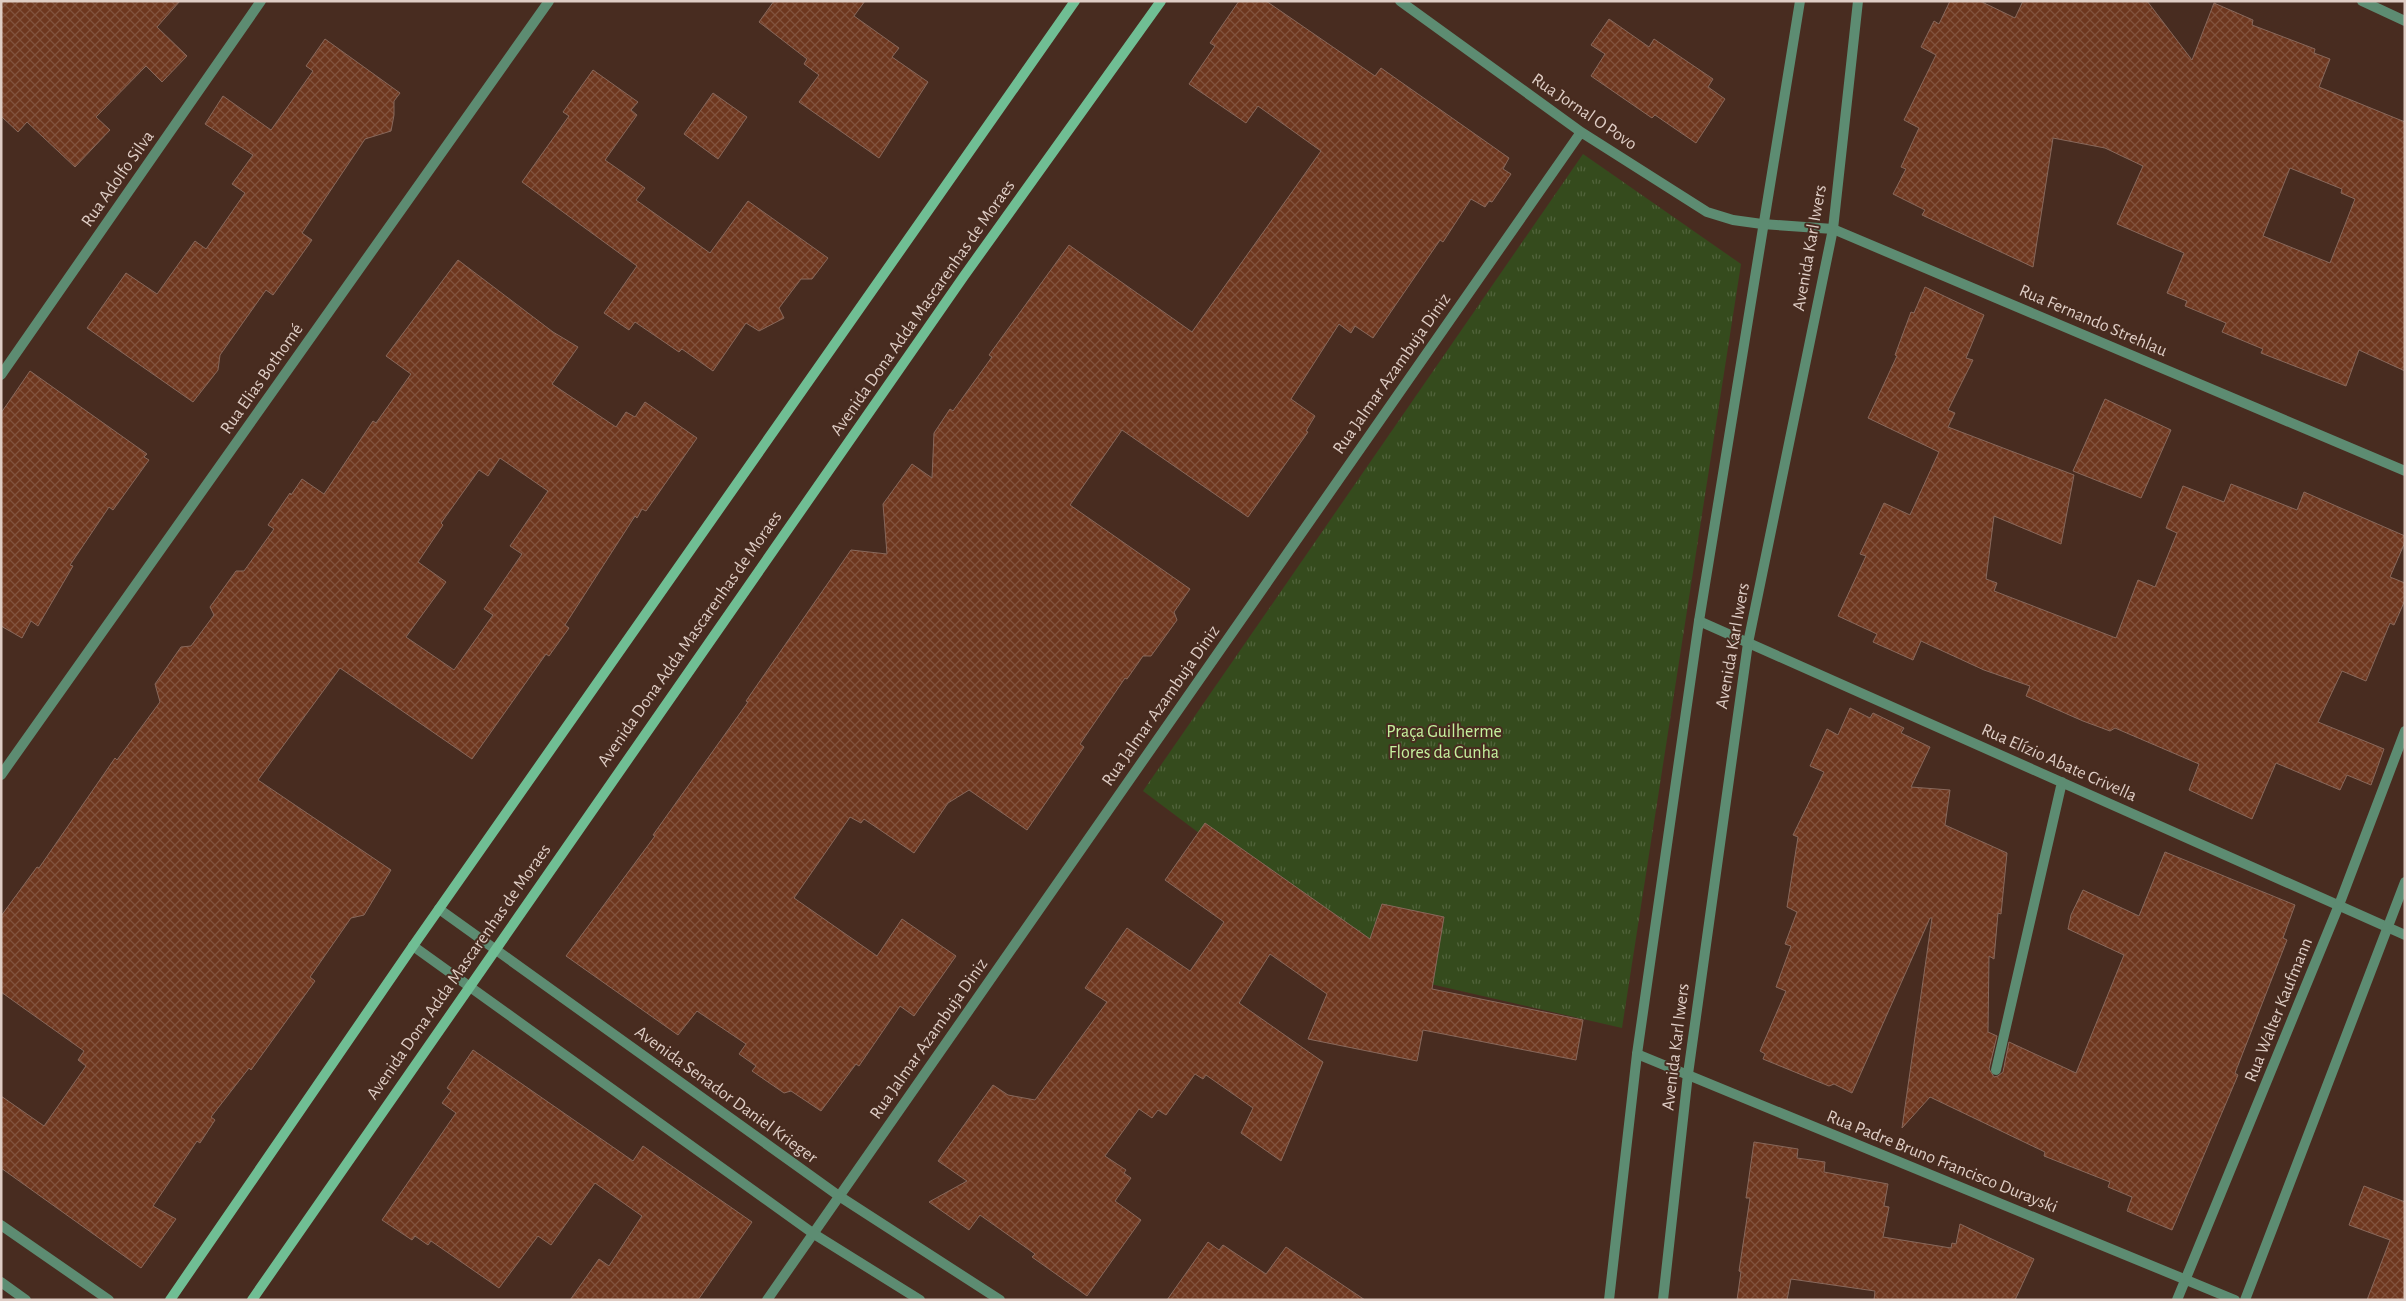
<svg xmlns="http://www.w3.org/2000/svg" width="2406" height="1301" font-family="'Alegreya Sans',sans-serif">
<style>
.grass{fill:url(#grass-tufts)}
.building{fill:url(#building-cross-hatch);stroke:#88685b;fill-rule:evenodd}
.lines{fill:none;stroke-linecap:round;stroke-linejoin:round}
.minor{stroke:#5d8c72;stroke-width:10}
.tertiary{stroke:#5d8c72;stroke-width:10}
.secondary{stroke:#70be94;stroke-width:10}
.labels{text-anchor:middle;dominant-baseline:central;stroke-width:4;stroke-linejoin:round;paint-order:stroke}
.street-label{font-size:18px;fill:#dfcdc5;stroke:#482c20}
.park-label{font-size:18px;fill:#c5f09d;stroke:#482c20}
</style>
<defs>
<pattern id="grass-tufts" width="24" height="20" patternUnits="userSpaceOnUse" patternTransform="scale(1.25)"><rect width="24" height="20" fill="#354b1d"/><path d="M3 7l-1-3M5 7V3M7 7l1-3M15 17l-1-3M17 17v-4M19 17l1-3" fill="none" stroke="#52643c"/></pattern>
<pattern id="building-cross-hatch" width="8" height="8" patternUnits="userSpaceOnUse" patternTransform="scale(1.25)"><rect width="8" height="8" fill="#6e371f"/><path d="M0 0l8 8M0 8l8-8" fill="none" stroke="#82533e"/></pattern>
</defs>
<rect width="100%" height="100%" fill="#482c20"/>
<path class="grass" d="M 1583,154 L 1741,264 L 1622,1028 L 1387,974 L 1143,791 Z"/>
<path class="building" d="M 1,1 L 180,1 L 157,27 L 187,56 L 162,82 L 146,66 L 96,117 L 110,130 L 75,167 L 27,122 L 18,132 L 1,116 Z
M 774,1 L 865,1 L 854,16 L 899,48 L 892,57 L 928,82 L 879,158 L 799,102 L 819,75 L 804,64 L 807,59 L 759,22 Z
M 1239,1 L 1266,1 L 1375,76 L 1381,68 L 1509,158 L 1503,169 L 1511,174 L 1492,202 L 1489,201 L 1485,207 L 1471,199 L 1443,242 L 1440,240 L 1373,338 L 1355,326 L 1351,333 L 1339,324 L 1291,399 L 1315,416 L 1306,431 L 1308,432 L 1248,517 L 1122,430 L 1070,505 L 1190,589 L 1174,612 L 1177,620 L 1151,656 L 1143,656 L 1127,679 L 1125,678 L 1080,744 L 1084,747 L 1027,830 L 969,790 L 948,803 L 914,853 L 864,819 L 861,823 L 850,817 L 794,898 L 877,956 L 902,919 L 956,956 L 914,1016 L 900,1006 L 859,1066 L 856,1064 L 821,1111 L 791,1091 L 784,1093 L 752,1071 L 756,1066 L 739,1054 L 746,1044 L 697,1011 L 678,1035 L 566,956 L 655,836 L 653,835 L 748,702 L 746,701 L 851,550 L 887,554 L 883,504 L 912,464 L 932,478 L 934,433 L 950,409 L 953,411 L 992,357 L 989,355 L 1069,245 L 1192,332 L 1287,199 L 1321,151 L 1258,106 L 1246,123 L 1189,84 L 1215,46 L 1210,43 Z
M 1950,1 L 1980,1 L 2015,18 L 2023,1 L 2147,1 L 2192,60 L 2214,3 L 2253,20 L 2252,25 L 2315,49 L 2314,53 L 2330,59 L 2319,87 L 2405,122 L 2405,371 L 2359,350 L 2346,386 L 2261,353 L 2263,349 L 2222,332 L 2226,323 L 2185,306 L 2187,301 L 2167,293 L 2184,253 L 2117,224 L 2143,166 L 2105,148 L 2053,138 L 2033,267 L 1922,215 L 1925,210 L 1893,194 L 1906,169 L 1901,167 L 1919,128 L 1904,120 L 1936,55 L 1921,47 L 1934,21 L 1939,24 ZM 2290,168 L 2342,189 L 2341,193 L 2355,199 L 2330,263 L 2263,236 Z
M 1609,19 L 1649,47 L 1654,39 L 1713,79 L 1708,87 L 1725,99 L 1696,143 L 1655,115 L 1652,118 L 1591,76 L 1605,54 L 1591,45 Z
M 325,39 L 400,93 L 394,101 L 394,115 L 391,131 L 365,139 L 302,233 L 312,240 L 273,295 L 266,290 L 220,355 L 218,370 L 193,402 L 87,328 L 126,273 L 157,294 L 195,241 L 206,249 L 245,193 L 232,184 L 253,155 L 205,124 L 223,96 L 271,130 L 313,71 L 306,66 Z
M 593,70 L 638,102 L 631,110 L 637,115 L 605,160 L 645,188 L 636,200 L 710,253 L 748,201 L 828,258 L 812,279 L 801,279 L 779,308 L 784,318 L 759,331 L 746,323 L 713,371 L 682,349 L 679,352 L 635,322 L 629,330 L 604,313 L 637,266 L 522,182 L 569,116 L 563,112 Z
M 713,93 L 747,117 L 718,159 L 684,134 Z
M 458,260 L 553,332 L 578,347 L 552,384 L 616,427 L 626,412 L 635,417 L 645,402 L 697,438 L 646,511 L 642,509 L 637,518 L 635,516 L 565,625 L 569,628 L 549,656 L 546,654 L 472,759 L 340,668 L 258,780 L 391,870 L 364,915 L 351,918 L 310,977 L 315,981 L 251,1070 L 249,1068 L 211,1117 L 215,1120 L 200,1143 L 197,1141 L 153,1206 L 176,1219 L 141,1268 L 1,1168 L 1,1096 L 44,1126 L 86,1066 L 78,1060 L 84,1051 L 1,992 L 1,916 L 37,867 L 39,868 L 115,758 L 117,760 L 160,702 L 155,684 L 181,647 L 191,646 L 214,615 L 210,607 L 236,571 L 244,571 L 274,529 L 268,525 L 290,493 L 291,495 L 302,479 L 324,494 L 373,421 L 376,423 L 411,374 L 386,356 ZM 500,458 L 548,491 L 510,546 L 522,554 L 484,609 L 493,615 L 454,670 L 406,637 L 446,582 L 418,562 L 443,525 L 441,523 L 479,470 L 488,476 Z
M 1925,287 L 1984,315 L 1966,358 L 1973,360 L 1948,410 L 1955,413 L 1948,427 L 2074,475 L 2061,544 L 1994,516 L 1986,579 L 1997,583 L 1994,591 L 2116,638 L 2138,580 L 2155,587 L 2177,533 L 2166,528 L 2183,486 L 2224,502 L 2231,484 L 2297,510 L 2304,492 L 2405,536 L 2405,542 L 2390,577 L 2405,583 L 2405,600 L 2394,625 L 2390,623 L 2366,681 L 2342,671 L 2318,722 L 2384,749 L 2371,785 L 2347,775 L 2340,790 L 2276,763 L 2252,819 L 2189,790 L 2199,764 L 2115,728 L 2110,731 L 2083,721 L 2026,696 L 2030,686 L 1984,670 L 1921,641 L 1913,660 L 1873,642 L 1877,634 L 1838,616 L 1866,556 L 1860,554 L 1884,503 L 1910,515 L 1939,452 L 1868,418 L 1897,356 L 1895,355 L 1911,312 L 1914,313 Z
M 30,371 L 147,454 L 144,457 L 149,460 L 113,510 L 109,507 L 70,565 L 73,566 L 38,626 L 31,621 L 22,638 L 1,626 L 1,413 Z
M 2105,399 L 2171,430 L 2141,498 L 2073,471 Z
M 1850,708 L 1870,718 L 1873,713 L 1904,728 L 1901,733 L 1930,747 L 1911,787 L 1950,790 L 1945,825 L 2007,853 L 2001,914 L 1998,913 L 1994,959 L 1989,956 L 1988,1032 L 1997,1036 L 1989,1069 L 1994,1077 L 1998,1076 L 2003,1072 L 2009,1042 L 2076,1073 L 2124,955 L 2068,929 L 2071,915 L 2083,890 L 2139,916 L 2165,852 L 2295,905 L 2283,938 L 2287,940 L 2235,1073 L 2238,1075 L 2172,1230 L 2127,1211 L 2132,1197 L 2108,1187 L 2110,1182 L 2044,1156 L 2045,1152 L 1930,1097 L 1902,1128 L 1932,918 L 1930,918 L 1852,1093 L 1834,1084 L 1829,1086 L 1763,1059 L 1765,1054 L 1760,1051 L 1786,991 L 1776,987 L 1791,946 L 1785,944 L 1797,912 L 1787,907 L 1798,837 L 1793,835 L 1824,772 L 1810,766 L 1827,729 L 1838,735 Z
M 1205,823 L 1370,939 L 1382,904 L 1444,917 L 1432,989 L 1583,1020 L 1576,1060 L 1423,1030 L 1417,1061 L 1308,1039 L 1327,994 L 1270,954 L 1239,1003 L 1323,1062 L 1281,1161 L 1241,1133 L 1253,1108 L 1206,1075 L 1203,1079 L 1195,1074 L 1166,1115 L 1158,1110 L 1152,1118 L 1139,1109 L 1105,1156 L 1126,1170 L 1124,1173 L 1131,1178 L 1115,1201 L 1141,1220 L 1087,1296 L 1032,1257 L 1035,1254 L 980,1215 L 969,1230 L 929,1202 L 967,1181 L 938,1161 L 993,1085 L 1008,1095 L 1035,1100 L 1107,1002 L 1085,988 L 1127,928 L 1190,971 L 1224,922 L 1165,880 Z
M 473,1050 L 633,1161 L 643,1146 L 752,1222 L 698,1300 L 570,1300 L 599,1259 L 609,1266 L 642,1216 L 595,1183 L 551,1245 L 538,1236 L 499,1288 L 431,1241 L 428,1245 L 415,1236 L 412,1240 L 382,1220 L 456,1113 L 442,1103 L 451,1091 L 447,1088 Z
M 1754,1142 L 1798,1149 L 1797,1158 L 1825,1162 L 1824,1172 L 1888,1184 L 1884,1206 L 1889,1207 L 1883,1237 L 1951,1248 L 1952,1243 L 1956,1244 L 1960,1224 L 2034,1259 L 2015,1300 L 1874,1300 L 1875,1291 L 1791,1279 L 1787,1300 L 1737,1300 L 1741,1272 L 1739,1271 L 1750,1198 L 1746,1198 Z
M 2364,1186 L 2405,1202 L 2405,1300 L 2367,1300 L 2390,1240 L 2349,1225 Z
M 1208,1242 L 1219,1250 L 1223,1245 L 1266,1274 L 1286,1247 L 1365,1300 L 1167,1300 Z"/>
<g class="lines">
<path class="minor" d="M 1400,1 L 1581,132 L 1707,212 L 1733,220 L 1762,224 L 1833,229 L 2405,471
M 1,375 L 261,1
M 1699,621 L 2405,935
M 1,775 L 549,1
M 1637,1054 L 2235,1300
M 1996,1070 L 2062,782
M 767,1300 L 1581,132"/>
<path class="tertiary" d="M 2362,1 L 2405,21
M 439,909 L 839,1196 L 1000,1300
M 413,946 L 814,1234 L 920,1300
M 1,1225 L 109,1300
M 1,1282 L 26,1300
M 1609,1300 L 1637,1054 L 1699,621 L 1800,1
M 1663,1300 L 1688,1074 L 1748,643 L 1833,229 L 1858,1
M 2177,1300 L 2339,905 L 2405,731
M 2245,1300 L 2405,882"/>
<path class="secondary" d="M 170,1300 L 413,946 L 1075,1
M 252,1300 L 964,276 L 1161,1"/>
</g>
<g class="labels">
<g class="street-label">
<text transform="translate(1584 112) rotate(34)">Rua Jornal O Povo</text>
<text transform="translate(118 179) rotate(-55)">Rua Adolfo Silva</text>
<text transform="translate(1810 248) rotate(-80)">Avenida Karl Iwers</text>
<text transform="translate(923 308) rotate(-55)">Avenida Dona Adda Mascarenhas de Moraes</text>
<text transform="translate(2093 321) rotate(23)">Rua Fernando Strehlau</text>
<text transform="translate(1392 374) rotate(-55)">Rua Jalmar Azambuja Diniz</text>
<text transform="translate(262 379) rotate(-55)">Rua Elias Bothomé</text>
<text transform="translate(690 639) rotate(-55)">Avenida Dona Adda Mascarenhas de Moraes</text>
<text transform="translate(1733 646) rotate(-80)">Avenida Karl Iwers</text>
<text transform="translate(1161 706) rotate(-55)">Rua Jalmar Azambuja Diniz</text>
<text transform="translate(2059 763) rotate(24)">Rua Elízio Abate Crivella</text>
<text transform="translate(459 972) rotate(-55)">Avenida Dona Adda Mascarenhas de Moraes</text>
<text transform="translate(2279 1010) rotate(-68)">Rua Walter Kaufmann</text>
<text transform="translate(929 1039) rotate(-55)">Rua Jalmar Azambuja Diniz</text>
<text transform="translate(1676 1047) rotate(-83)">Avenida Karl Iwers</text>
<text transform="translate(726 1095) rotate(36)">Avenida Senador Daniel Krieger</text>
<text transform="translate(1942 1162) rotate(22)">Rua Padre Bruno Francisco Durayski</text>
</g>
<g class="park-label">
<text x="1444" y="732">Praça Guilherme<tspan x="1444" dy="21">Flores da Cunha</tspan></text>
</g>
</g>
<rect width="2406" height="1301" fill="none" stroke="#dfcdc5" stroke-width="5"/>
</svg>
